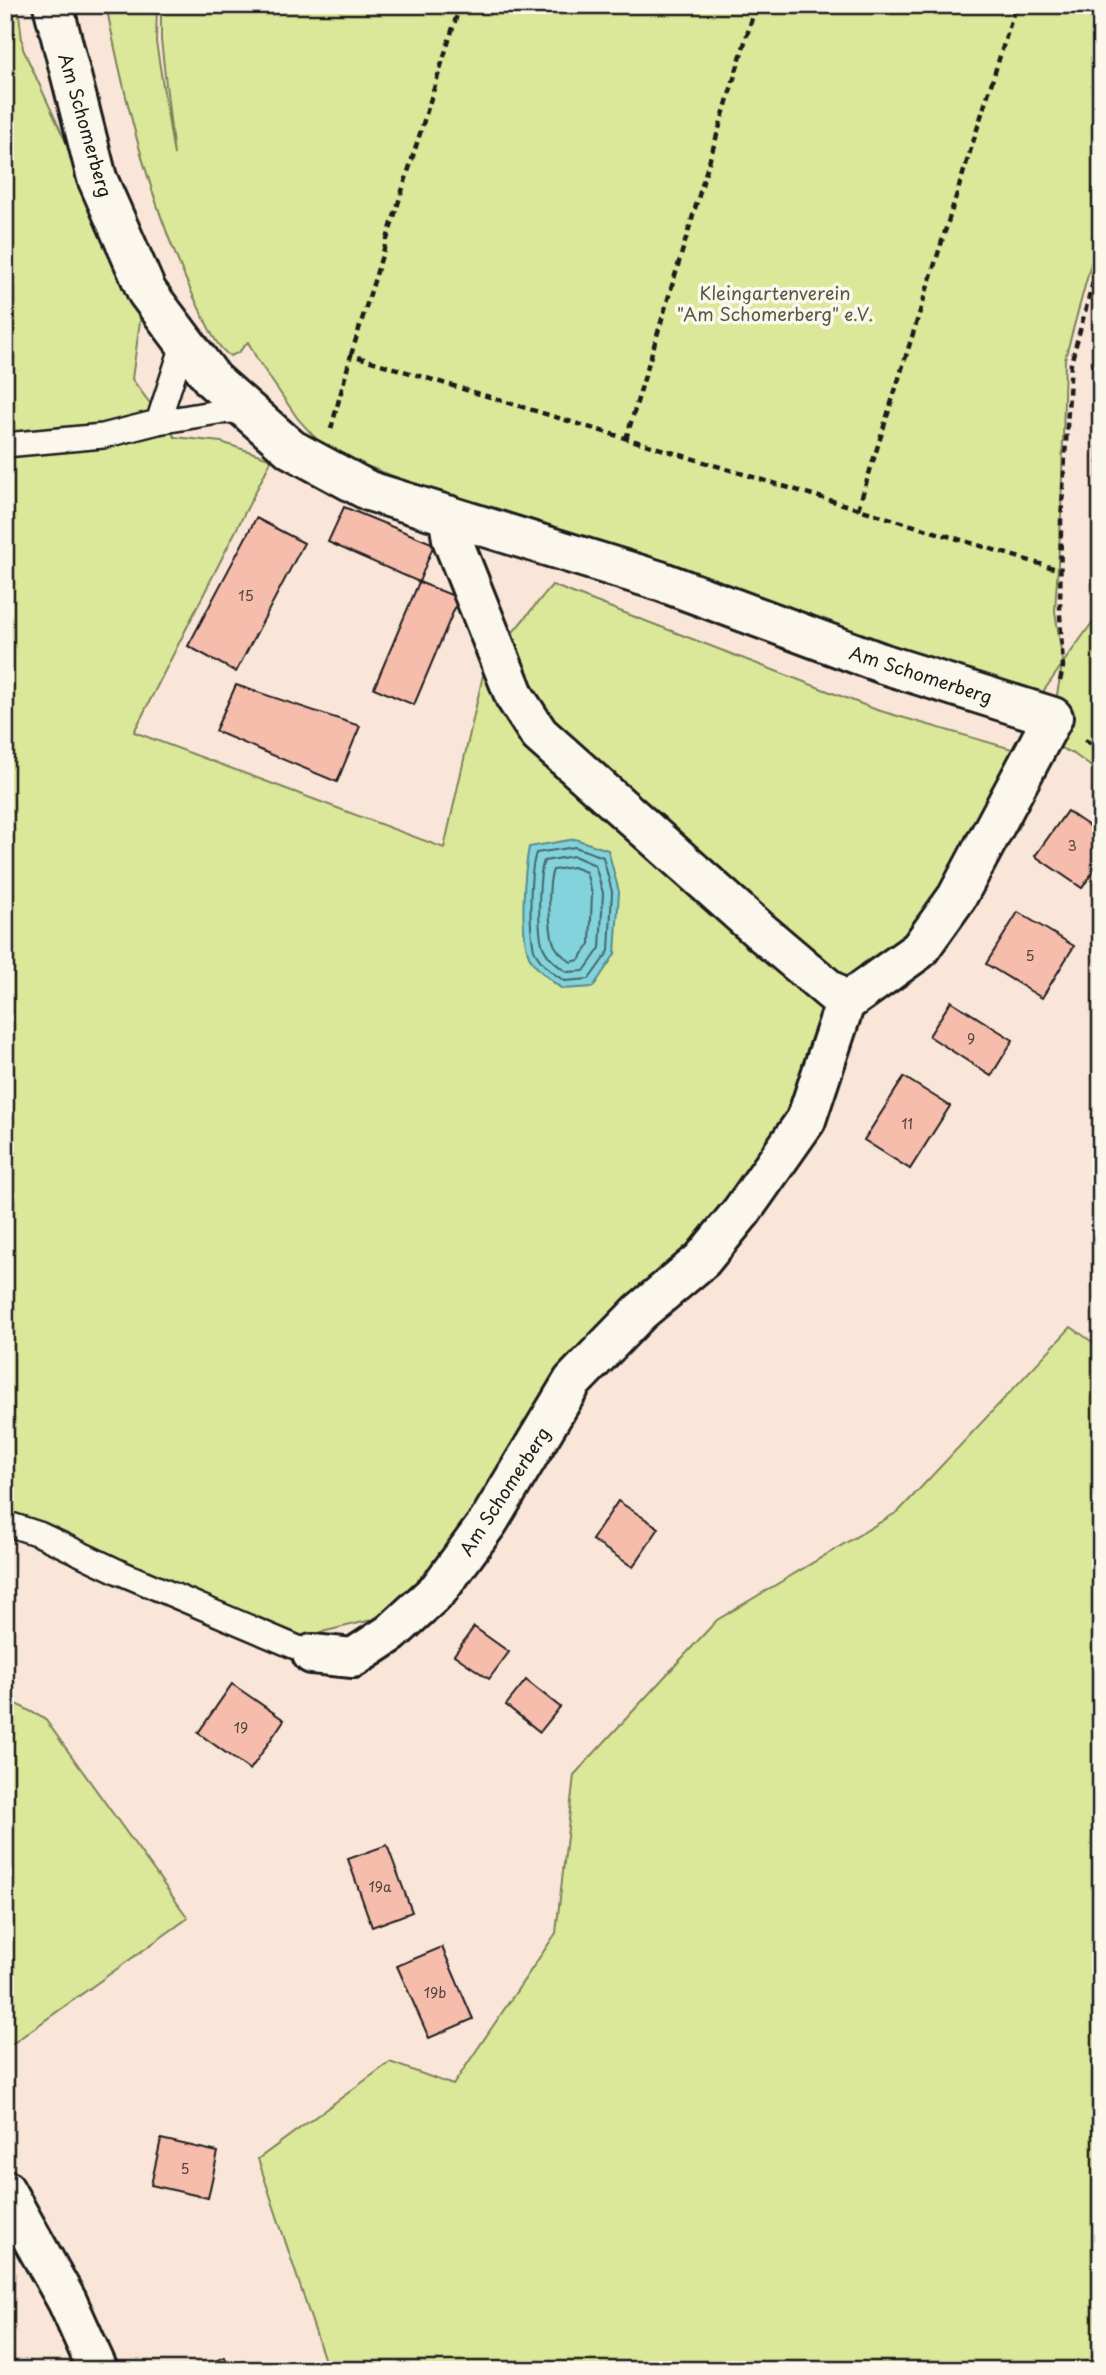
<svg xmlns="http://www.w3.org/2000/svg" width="1106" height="2375" font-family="'Playpen Sans',sans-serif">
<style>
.green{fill:#dbe799;stroke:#7c825a;stroke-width:2}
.water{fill:#82d3db;stroke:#598a8f;stroke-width:2}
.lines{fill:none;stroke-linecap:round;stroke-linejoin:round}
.shore{stroke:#456568;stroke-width:2}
.building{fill:#f6bdad;stroke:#1c1c1c;stroke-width:2}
.lane-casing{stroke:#1c1c1c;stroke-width:28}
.street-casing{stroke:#1c1c1c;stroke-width:44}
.secondary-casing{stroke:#1c1c1c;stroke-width:44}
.path{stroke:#1c1c1c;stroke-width:4.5;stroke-dasharray:7 5;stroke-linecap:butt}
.lane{stroke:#fbf7ec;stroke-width:23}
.street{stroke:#fbf7ec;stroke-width:38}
.secondary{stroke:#fbf7ec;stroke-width:38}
.labels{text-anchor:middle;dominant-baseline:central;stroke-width:7;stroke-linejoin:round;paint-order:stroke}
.number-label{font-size:14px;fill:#524440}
.street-label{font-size:18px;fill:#1c1c1c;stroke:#fbf7ec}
.park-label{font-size:18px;fill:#555942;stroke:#fbf7ec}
</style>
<rect width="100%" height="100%" fill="#fae6d9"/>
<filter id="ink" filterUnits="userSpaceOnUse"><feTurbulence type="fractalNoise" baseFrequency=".0143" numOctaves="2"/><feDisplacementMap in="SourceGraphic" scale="14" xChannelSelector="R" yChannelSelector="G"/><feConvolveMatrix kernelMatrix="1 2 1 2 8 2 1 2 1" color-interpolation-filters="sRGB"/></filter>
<g filter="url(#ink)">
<path class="green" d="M 5,5 L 18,5 L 23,49 L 142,307 L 132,379 L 175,437 L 221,442 L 272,459 L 134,732 L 444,848 L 485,666 L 552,585 L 877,710 L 1019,751 L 956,870 L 912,933 L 862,964 L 814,1029 L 788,1108 L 750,1178 L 719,1218 L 555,1370 L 436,1578 L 380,1618 L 297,1638 L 5,1521 Z
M 106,5 L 157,5 L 156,42 L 174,155 L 161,40 L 161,5 L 1101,5 L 1101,227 L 1065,359 L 1061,518 L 1055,611 L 1063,663 L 1097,616 L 1097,419 L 1101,401 L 1101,774 L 1074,754 L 1049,743 L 1062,665 L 1040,696 L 488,512 L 327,451 L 298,419 L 257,359 L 248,342 L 238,353 L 230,356 C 216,347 208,326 201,312 C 153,215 127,111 106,5 Z
M 1071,1327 L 1101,1348 L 1101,2370 L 328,2370 L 258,2159 L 390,2062 L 453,2085 L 556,1933 L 574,1775 L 717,1620 L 899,1511 Z
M 5,1698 L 45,1719 L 188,1918 L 5,2049 Z"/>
<path class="water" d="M 575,839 L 608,850 L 619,892 L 615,954 L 593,987 L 562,989 C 550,979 532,967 528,953 C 520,927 524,874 529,847 Z"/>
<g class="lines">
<path class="shore" d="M 575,847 L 603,857 L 612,892 L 609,951 L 589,979 L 565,981 C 554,975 538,962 534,949 C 529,927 529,874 536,853 Z
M 574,856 L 595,865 L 603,893 L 600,948 L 584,971 L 567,972 C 559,967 549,959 544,949 C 537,936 538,875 544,861 Z
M 573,867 L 586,872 L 592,894 L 590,944 L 579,960 L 571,962 C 564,957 555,950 553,941 C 549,926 547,884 553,870 Z"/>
</g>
<path class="building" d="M 344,507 L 434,544 L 419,582 L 328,542 Z
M 256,518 L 304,543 L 236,672 L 188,646 Z
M 419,582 L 459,598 L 414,705 L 374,688 Z
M 236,685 L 360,726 L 337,782 L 215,731 Z
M 1067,811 L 1101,834 L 1101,860 L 1082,888 L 1035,856 Z
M 1018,912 L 1074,946 L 1042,998 L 986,964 Z
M 951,1001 L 1013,1040 L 991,1076 L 929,1036 Z
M 904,1077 L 950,1106 L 910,1169 L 864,1140 Z
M 618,1501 L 659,1528 L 633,1567 L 592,1540 Z
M 474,1627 L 509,1652 L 489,1679 L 454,1655 Z
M 526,1680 L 560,1707 L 540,1732 L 506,1705 Z
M 232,1684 L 284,1720 L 250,1770 L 198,1733 Z
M 387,1845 L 412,1912 L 372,1927 L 348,1859 Z
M 442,1947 L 473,2019 L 429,2038 L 397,1966 Z
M 161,2139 L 218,2152 L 208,2198 L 151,2185 Z
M 225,2357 L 230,2370 L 191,2370 Z"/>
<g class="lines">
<defs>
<path id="lane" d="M 158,422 L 184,342
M 5,445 L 103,436 L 158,422 L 218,412 L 247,410
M 5,1523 L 39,1534 L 119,1572 L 312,1654"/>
<path id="street" d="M 53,5 L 97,178 L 147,292 L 213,380 L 291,449 L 369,491 L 660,581 L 884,664 L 1053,717 L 957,897 L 919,950 L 845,1003
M 312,1654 L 353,1658 L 391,1633 L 439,1589 L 489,1521 L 573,1381 L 640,1312 L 702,1260 L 742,1211 L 806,1120 L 845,1003 L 759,930 L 539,734 L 515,697 L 452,539 L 448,515"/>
<path id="secondary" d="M 5,2190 L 67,2301 L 98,2370"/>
</defs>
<use href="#lane" class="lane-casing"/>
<use href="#street" class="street-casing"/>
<use href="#secondary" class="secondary-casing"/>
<path class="path" d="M 351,355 L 460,5
M 331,429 L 351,355 L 1060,570
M 626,439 L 756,5
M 858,509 L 1016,5
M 1060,681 L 1063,667 L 1060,614 L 1061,521 L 1071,363 L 1101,253
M 1085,740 L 1101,750"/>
<use href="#lane" class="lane"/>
<use href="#street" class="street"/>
<use href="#secondary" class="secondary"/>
</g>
</g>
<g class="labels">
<g class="number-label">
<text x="246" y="595">15</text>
<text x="1072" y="845">3</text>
<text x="1030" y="955">5</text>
<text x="971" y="1038">9</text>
<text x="907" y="1123">11</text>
<text x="241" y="1727">19</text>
<text x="380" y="1886">19a</text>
<text x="435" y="1992">19b</text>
<text x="185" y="2168">5</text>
</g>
<g class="street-label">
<text transform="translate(86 125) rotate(74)">Am Schomerberg</text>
<text transform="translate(921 674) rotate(18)">Am Schomerberg</text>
<text transform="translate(504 1491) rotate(-57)">Am Schomerberg</text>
</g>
<g class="park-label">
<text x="775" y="292">Kleingartenverein<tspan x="775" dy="21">"Am Schomerberg" e.V.</tspan></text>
</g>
</g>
<rect width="1106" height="2375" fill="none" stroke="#fbf7ec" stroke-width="28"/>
<rect x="14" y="14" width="1078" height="2347" fill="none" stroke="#1c1c1c" stroke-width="2.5" filter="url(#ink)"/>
</svg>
